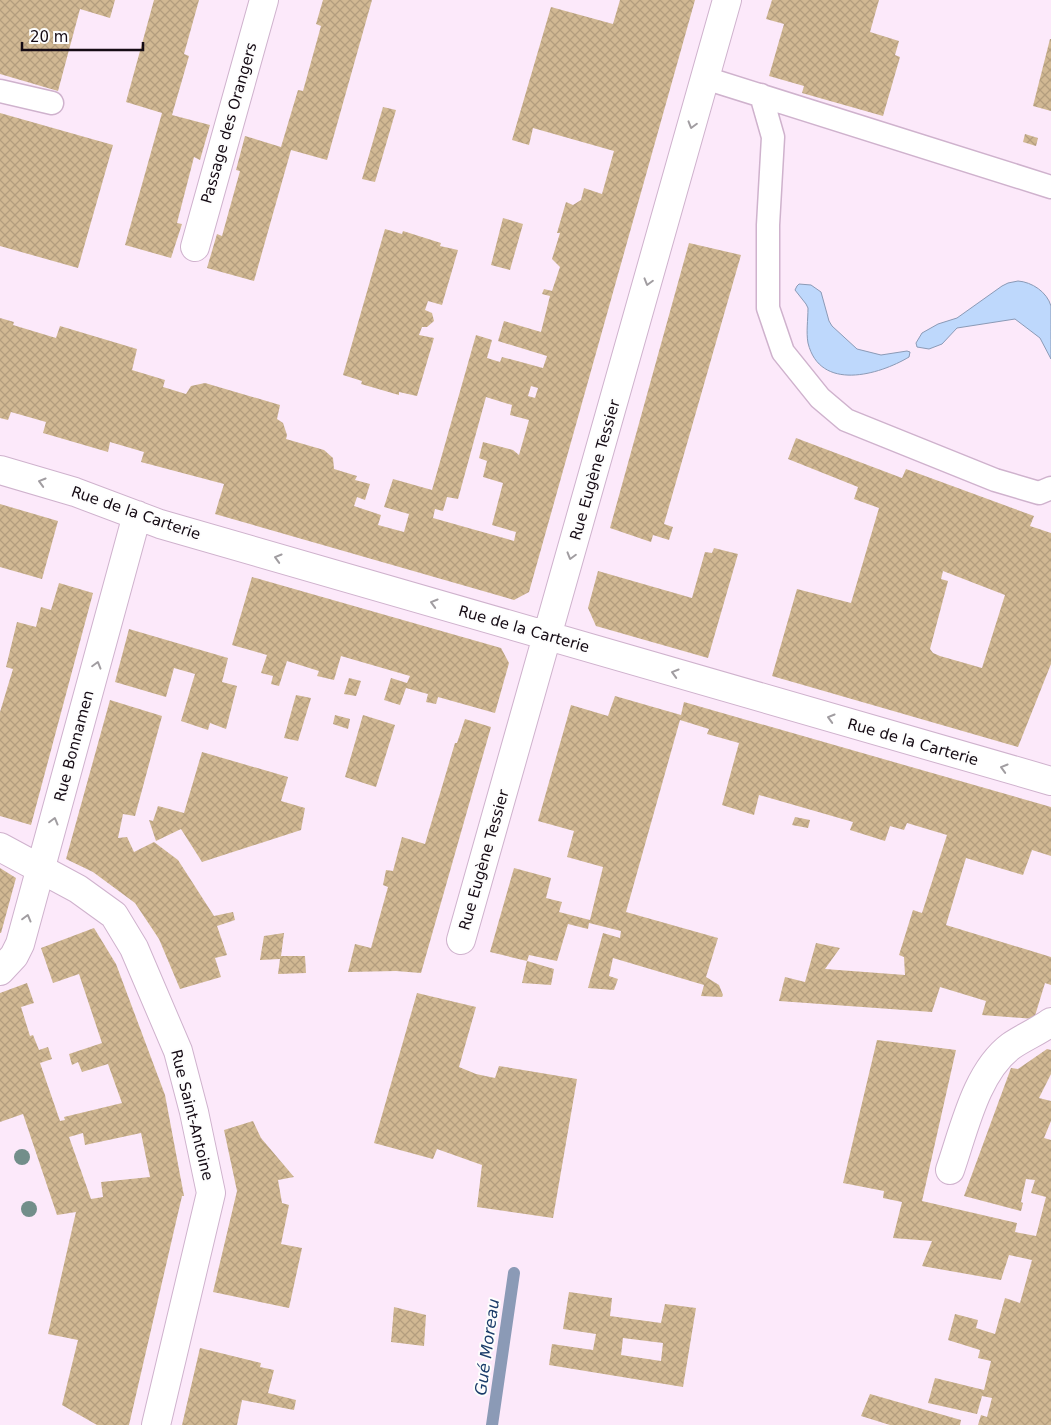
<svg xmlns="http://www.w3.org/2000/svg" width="1051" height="1425" font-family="'DejaVu Sans',sans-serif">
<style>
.water{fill:#bed8fc;stroke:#8b9ab6}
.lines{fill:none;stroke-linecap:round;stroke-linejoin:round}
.stream{stroke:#8b9ab6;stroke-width:12}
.building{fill:url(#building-cross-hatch);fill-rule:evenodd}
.service-casing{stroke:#cfb2cd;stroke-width:25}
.minor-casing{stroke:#cfb2cd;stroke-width:30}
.service{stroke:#fff;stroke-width:22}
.minor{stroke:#fff;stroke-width:28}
.tree{fill:#728e8a}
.oneway{stroke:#a19da1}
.labels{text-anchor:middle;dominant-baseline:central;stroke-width:4;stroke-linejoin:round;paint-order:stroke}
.street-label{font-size:15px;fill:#150b14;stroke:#fdfdfd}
.water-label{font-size:16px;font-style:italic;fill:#1b3c6a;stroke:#fdfdfd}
</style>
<defs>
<pattern id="building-cross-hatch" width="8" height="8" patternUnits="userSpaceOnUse" patternTransform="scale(1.25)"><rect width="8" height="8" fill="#d1b893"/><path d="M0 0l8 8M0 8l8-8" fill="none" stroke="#b39d7e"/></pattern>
</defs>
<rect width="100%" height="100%" fill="#fce9fa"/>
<path class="water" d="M 1018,281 C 1032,282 1047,292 1051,306 C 1051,317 1051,346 1051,359 L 1040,338 L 1015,319 L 957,328 L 942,344 L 929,349 L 917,347 L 916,343 L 922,333 L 938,324 L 957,318 L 1002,286 L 1008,283 Z
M 799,284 L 811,285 L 821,292 L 829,321 L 832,326 L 857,349 L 881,355 L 907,351 L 910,352 L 909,357 C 879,375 820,392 808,343 C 806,332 808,320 808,308 L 806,304 L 795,290 L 797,286 Z"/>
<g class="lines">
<path class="stream" d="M 492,1425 L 514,1273"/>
</g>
<path class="building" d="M 0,0 L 115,0 L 110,18 L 80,9 L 58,91 L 0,74 Z
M 154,0 L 199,0 L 184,54 L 189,56 L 172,115 L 210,125 L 200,160 L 194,157 L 177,223 L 182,224 L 171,258 L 125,245 L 162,113 L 126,102 Z
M 323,0 L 372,0 L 327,160 L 291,150 L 254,281 L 207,268 L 217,234 L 222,236 L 240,171 L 236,170 L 245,136 L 281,147 L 298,90 L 303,91 L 321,26 L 316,24 Z
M 620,0 L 695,0 L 529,592 L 514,600 L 215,514 L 224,484 L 141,462 L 144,452 L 110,442 L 108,452 L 43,433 L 46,422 L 11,412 L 8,420 L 0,418 L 0,318 L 14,322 L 13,325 L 56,338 L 60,326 L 137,349 L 132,370 L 165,380 L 163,387 L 186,394 L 191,386 L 205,383 L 280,405 L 277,419 L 283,423 L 287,435 L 286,439 L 324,450 L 333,458 L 334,469 L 357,476 L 355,480 L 370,484 L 365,500 L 357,497 L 354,506 L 381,515 L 378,525 L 404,532 L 409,514 L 384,507 L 393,479 L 432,490 L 476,335 L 492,340 L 487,358 L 500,362 L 502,357 L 543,368 L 547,356 L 498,341 L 504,321 L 541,332 L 550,296 L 542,294 L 544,289 L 552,291 L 560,267 L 552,259 L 560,233 L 557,233 L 566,202 L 573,205 L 581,200 L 584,188 L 602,194 L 614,151 L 533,128 L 529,145 L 512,140 L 551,7 L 613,24 ZM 531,386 L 538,388 L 535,398 L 528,396 ZM 486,397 L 512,405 L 510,415 L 529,420 L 519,455 L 513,450 L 483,442 L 479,458 L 487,461 L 483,477 L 503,483 L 492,525 L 516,532 L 514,541 L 433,518 L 435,509 L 443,511 L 447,497 L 458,499 Z
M 772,0 L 879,0 L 870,32 L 899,41 L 895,55 L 900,57 L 883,116 L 802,93 L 804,86 L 769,76 L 784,24 L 766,19 Z
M 1050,39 L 1051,39 L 1051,111 L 1033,106 Z
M 383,107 L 396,110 L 375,182 L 362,179 Z
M 0,113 L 113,145 L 78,268 L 0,246 Z
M 1025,134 L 1038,138 L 1036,146 L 1023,142 Z
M 503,218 L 523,224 L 510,270 L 491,265 Z
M 385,229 L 402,234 L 403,231 L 441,243 L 440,246 L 458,250 L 442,305 L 428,301 L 425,310 L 432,313 L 434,321 L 427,327 L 422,327 L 419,335 L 434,338 L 417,396 L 399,392 L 399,395 L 361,384 L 362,381 L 343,375 Z
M 689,243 L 741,255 L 664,524 L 673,527 L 669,540 L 653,535 L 651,542 L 610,528 Z
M 796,438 L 902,478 L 906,469 L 1034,516 L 1030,526 L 1051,533 L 1051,664 L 1018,747 L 772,676 L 797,589 L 851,603 L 879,508 L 854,499 L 858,487 L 788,459 ZM 943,571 L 1005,595 L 982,668 L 940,656 L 933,653 L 930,649 L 948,581 L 941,579 Z
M 0,504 L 58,521 L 42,579 L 0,567 Z
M 714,548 L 738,554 L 708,658 L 596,626 L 588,608 L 598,571 L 692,598 L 705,552 L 712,553 Z
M 252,577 L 501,648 L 509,663 L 495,713 L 438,697 L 436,704 L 426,702 L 428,694 L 406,688 L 400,705 L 384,700 L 391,678 L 407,683 L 410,676 L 341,656 L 334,680 L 317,676 L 319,671 L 287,661 L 279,686 L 271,684 L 273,676 L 261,673 L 267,655 L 232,645 Z
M 59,583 L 93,593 L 31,825 L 0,816 L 0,712 L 13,669 L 6,667 L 17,622 L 36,627 L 41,607 L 51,610 Z
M 129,629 L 228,658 L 222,682 L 237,686 L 226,729 L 210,723 L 208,730 L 181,721 L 195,674 L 174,668 L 166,697 L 115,682 Z
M 349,678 L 361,681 L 356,696 L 344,694 Z
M 296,695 L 311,698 L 298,741 L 284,738 Z
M 615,696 L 681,715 L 684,702 L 1051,807 L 1051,856 L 1032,850 L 1023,875 L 966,858 L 946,925 L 1051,957 L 1051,985 L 1045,983 L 1034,1019 L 982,1015 L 986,1001 L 940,987 L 932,1012 L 779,1001 L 785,977 L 805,982 L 816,943 L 840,948 L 825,969 L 905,975 L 904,957 L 899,955 L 913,910 L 922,913 L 947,835 L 907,823 L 904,830 L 890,826 L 885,841 L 850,830 L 853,822 L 759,795 L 754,815 L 722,805 L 739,743 L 707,734 L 709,729 L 680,720 L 626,912 L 718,938 L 706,977 L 719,985 L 723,995 L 722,997 L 701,996 L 704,985 L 613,958 L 609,976 L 618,979 L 614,990 L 588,988 L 603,933 L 620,938 L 621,931 L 589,923 L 588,929 L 568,924 L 557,961 L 529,955 L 527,961 L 490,952 L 514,868 L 551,878 L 546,898 L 562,902 L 559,912 L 590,920 L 603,867 L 567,857 L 574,831 L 538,821 L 571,705 L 608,716 Z
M 110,700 L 162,716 L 135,816 L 123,814 L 118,838 L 127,837 L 134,852 L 154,842 L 178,860 L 214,916 L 233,912 L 235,920 L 217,926 L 227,955 L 215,958 L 221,977 L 180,989 L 159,939 L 135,903 L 93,872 L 66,859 Z
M 335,715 L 350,719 L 348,729 L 333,724 Z
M 363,715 L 395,725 L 376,787 L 345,777 Z
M 465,719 L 491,727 L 421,973 L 396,971 L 348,972 L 355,944 L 371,948 L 388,887 L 383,885 L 386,870 L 393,871 L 402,837 L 425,844 L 455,743 L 457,743 Z
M 202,752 L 288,777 L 281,801 L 305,808 L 301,830 L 202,862 L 181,829 L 156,841 L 149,820 L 153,821 L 158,806 L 184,813 Z
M 795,817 L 810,820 L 808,828 L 792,825 Z
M 0,868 L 16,878 L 1,933 L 0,933 Z
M 94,928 L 116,964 L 165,1095 L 184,1196 L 182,1196 L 129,1425 L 97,1425 L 62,1405 L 78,1340 L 48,1334 L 76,1212 L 57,1215 L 23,1114 L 0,1122 L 0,993 L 27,983 L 34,1003 L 21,1007 L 30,1036 L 33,1035 L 39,1050 L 48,1047 L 52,1059 L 40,1063 L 60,1121 L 65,1120 L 64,1117 L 122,1103 L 108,1064 L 82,1072 L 78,1062 L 72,1065 L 69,1054 L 102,1043 L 79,974 L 53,983 L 41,948 ZM 83,1133 L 85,1145 L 141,1133 L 150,1177 L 101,1182 L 103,1197 L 91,1199 L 69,1137 Z
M 284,933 L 281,956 L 305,956 L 306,973 L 278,974 L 280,959 L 260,960 L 264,936 Z
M 527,961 L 554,969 L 551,985 L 522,983 Z
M 417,993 L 476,1007 L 459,1067 L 476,1074 L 495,1078 L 499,1066 L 577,1079 L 553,1218 L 477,1207 L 482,1165 L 437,1149 L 433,1159 L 374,1143 Z
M 877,1040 L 956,1050 L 922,1201 L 1017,1223 L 1015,1232 L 1036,1236 L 1046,1197 L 1031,1193 L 1035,1180 L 1026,1179 L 1021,1202 L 1023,1203 L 1021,1211 L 964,1196 L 1011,1068 L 1018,1069 L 1047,1049 L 1051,1050 L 1051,1074 L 1039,1098 L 1051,1101 L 1051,1121 L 1044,1138 L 1051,1140 L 1051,1425 L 978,1425 L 981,1415 L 987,1417 L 992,1398 L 982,1396 L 977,1414 L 928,1403 L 935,1378 L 984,1390 L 991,1361 L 978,1358 L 980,1350 L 948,1340 L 955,1314 L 978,1320 L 976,1328 L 995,1334 L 1005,1298 L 1020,1303 L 1032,1260 L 1009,1255 L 1001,1280 L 922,1266 L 932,1241 L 893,1238 L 902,1202 L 883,1198 L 884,1191 L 843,1183 Z
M 253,1121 L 261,1138 L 294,1177 L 278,1180 L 282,1203 L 289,1205 L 281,1244 L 302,1248 L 289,1308 L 213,1292 L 237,1191 L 224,1130 Z
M 569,1292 L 612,1298 L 610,1316 L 661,1323 L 665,1304 L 696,1308 L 683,1387 L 549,1365 L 552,1344 L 593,1350 L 596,1334 L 563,1329 ZM 623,1338 L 663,1343 L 661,1361 L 621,1355 Z
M 394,1307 L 426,1315 L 424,1346 L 391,1342 Z
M 200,1348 L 261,1363 L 260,1367 L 274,1370 L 268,1393 L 296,1400 L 294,1410 L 242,1400 L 237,1425 L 182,1425 Z
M 870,1394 L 961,1420 L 960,1425 L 890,1425 L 861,1416 Z"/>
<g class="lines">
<defs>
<path id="service" d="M 705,78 L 1051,187
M 0,91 L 52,103
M 761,95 L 773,137 L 768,225 L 768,308 L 783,352 L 820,398 L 846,420 L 995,480 L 1039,493 L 1051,488"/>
<path id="minor" d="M 195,247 L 264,0
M 0,470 L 75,492 L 160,524 L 1051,781
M 0,847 L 78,889 L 114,915 L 134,948 L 178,1051 L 194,1112 L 211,1193 L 156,1425
M 461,940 L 727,0
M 0,971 L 14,956 L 20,944 L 137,515
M 950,1170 C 964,1130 976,1072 1011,1046 C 1024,1037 1039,1031 1051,1022"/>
</defs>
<use href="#service" class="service-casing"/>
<use href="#minor" class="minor-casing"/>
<use href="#service" class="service"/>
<use href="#minor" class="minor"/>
</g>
<g class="tree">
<circle cx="22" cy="1157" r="8"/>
<circle cx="29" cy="1209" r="8"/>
</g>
<defs><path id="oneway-chevron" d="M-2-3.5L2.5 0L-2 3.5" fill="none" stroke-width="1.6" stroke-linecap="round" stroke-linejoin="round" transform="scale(1.25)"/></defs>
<g class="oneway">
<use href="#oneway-chevron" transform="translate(692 125) rotate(106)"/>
<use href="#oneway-chevron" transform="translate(648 282) rotate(106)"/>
<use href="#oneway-chevron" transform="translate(42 482) rotate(-164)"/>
<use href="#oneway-chevron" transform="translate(571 556) rotate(106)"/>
<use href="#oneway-chevron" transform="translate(278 558) rotate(-164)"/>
<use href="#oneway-chevron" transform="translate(434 603) rotate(-164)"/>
<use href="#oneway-chevron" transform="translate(97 665) rotate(-74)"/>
<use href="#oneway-chevron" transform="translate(675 673) rotate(-164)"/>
<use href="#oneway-chevron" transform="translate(831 718) rotate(-164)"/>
<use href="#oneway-chevron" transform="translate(1004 768) rotate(-164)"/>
<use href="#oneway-chevron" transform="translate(54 821) rotate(-75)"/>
<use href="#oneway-chevron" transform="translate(27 918) rotate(-75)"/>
</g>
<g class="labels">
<g class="street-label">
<text transform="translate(229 123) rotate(-74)">Passage des Orangers</text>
<text transform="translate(595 470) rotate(-74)">Rue Eugène Tessier</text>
<text transform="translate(136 513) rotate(19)">Rue de la Carterie</text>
<text transform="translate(524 629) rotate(16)">Rue de la Carterie</text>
<text transform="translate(913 742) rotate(16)">Rue de la Carterie</text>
<text transform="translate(74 746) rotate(-75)">Rue Bonnamen</text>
<text transform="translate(484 860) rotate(-74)">Rue Eugène Tessier</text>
<text transform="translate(192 1115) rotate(76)">Rue Saint-Antoine</text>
</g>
<g class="water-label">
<text transform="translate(487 1347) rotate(-82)">Gué Moreau</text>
</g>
</g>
<path d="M22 42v8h121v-8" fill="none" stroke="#150b14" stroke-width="2.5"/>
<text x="30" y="42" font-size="15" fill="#150b14" stroke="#fdfdfd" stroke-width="4" paint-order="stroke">20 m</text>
</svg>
